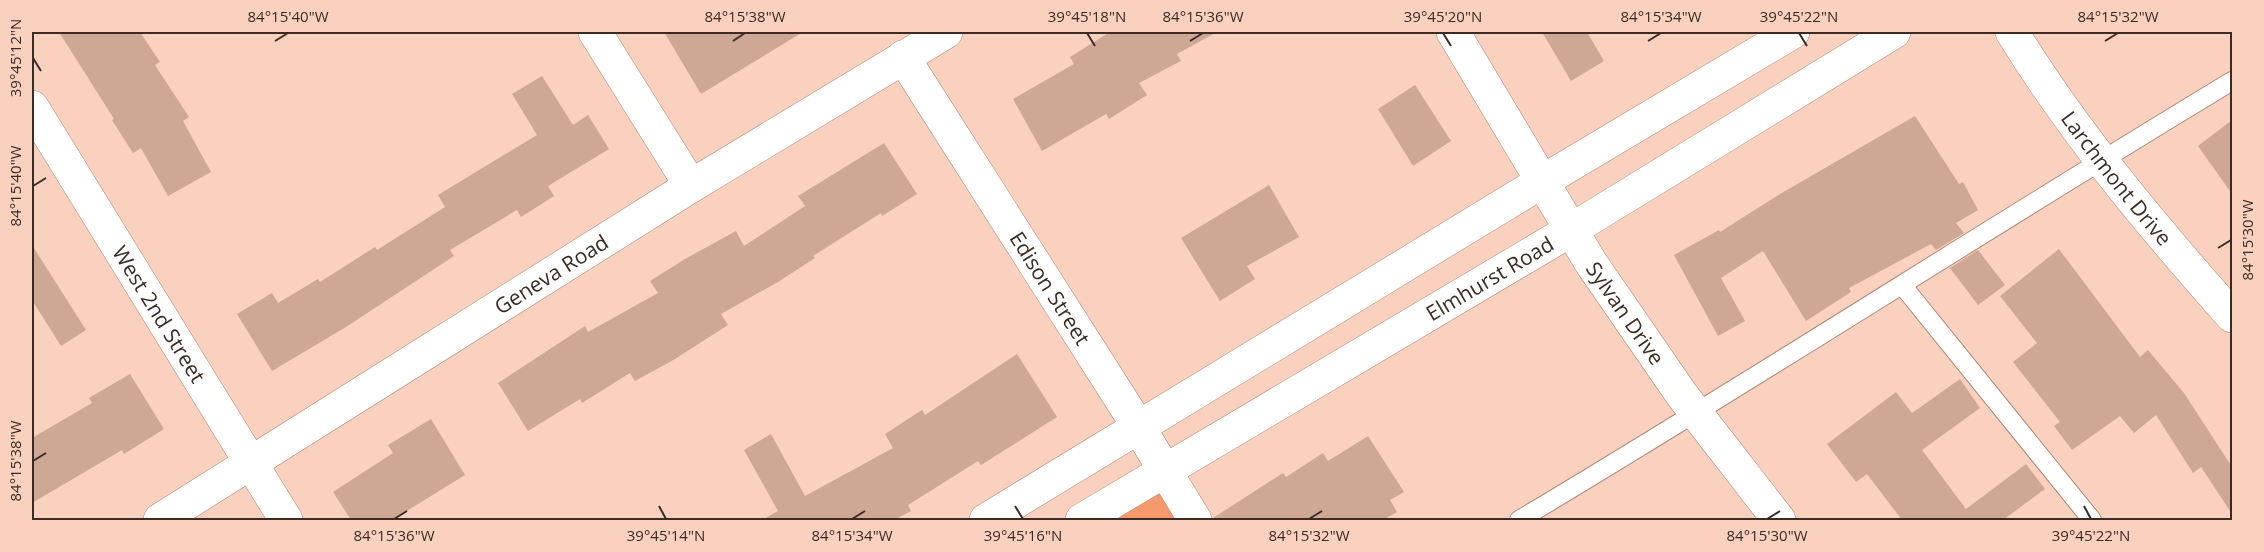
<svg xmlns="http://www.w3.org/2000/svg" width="2264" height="552" font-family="'Open Sans',sans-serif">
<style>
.green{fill:#f6996c}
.building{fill:#cea795}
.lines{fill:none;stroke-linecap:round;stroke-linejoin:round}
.service-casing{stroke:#ac8775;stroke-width:20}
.minor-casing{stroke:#ac8775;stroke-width:34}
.tertiary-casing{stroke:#ac8775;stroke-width:34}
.service{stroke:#fff;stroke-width:18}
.minor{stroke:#fff;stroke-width:33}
.tertiary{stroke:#fff;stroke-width:33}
.ticks{fill:none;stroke:#3b2b24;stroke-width:2}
.labels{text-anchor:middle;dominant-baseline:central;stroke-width:6;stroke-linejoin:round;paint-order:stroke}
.street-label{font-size:21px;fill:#3b2b24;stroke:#fad1bf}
.neatline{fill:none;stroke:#3b2b24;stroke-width:2}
.ticks-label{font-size:15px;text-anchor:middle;fill:#3b2b24}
</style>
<rect width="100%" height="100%" fill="#fad1bf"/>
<path class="green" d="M 1165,471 L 1195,520 L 1082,520 Z"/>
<path class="building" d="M 59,32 L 140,32 L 160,62 L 155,65 L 189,117 L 183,121 L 211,172 L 168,196 L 141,148 L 133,153 L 112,120 L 114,119 Z
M 664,32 L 803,32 L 701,94 Z
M 1110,32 L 1217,32 L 1177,54 L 1181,61 L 1139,83 L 1147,95 L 1109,119 L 1106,114 L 1042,151 L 1013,99 L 1074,64 L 1070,57 Z
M 1542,32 L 1587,32 L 1604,61 L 1571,81 Z
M 542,76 L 573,125 L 588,115 L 609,149 L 548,186 L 554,196 L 521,217 L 517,210 L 450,250 L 454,256 L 346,327 L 272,371 L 237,314 L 272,293 L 278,303 L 318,279 L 320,282 L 375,247 L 377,250 L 445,207 L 438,195 L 537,135 L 512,94 Z
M 1415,85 L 1451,141 L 1413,166 L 1378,109 Z
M 1915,116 L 1959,184 L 1963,182 L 1978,210 L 1956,223 L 1964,233 L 1936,250 L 1931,244 L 1849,288 L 1851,292 L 1806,321 L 1763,251 L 1721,278 L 1745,321 L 1718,336 L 1674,255 L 1719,230 L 1720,232 L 1780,194 Z
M 2232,120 L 2232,194 L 2198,146 Z
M 884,143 L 917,194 L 882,216 L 881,213 L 813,256 L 815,258 L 778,282 L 721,314 L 728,325 L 675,359 L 635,381 L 630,373 L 582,403 L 580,399 L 528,431 L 498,383 L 585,326 L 588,332 L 658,293 L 650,281 L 685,259 L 736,231 L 744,246 L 805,206 L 798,196 Z
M 1269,185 L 1299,237 L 1247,266 L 1255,279 L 1220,301 L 1181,238 Z
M 32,245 L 86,330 L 61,346 L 32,300 Z
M 2059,249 L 2140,357 L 2148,350 L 2184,393 L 2232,467 L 2232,514 L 2201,467 L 2193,473 L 2156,415 L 2134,433 L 2120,416 L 2072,450 L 2054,426 L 2060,422 L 2013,362 L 2037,343 L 2000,296 Z
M 1978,250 L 2005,285 L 1978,305 L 1950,268 Z
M 1017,354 L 1057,417 L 981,465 L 978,461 L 908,505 L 911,511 L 894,520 L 762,520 L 778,511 L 744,450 L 771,434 L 805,496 L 893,448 L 885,434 L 922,410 L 925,415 Z
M 130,374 L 164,429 L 124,454 L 122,450 L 32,503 L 32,438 L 92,403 L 89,398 Z
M 1960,379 L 1980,408 L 1922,450 L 1966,509 L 2026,464 L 2045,489 L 2003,520 L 1902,520 L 1867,474 L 1856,482 L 1827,444 L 1896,392 L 1912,413 Z
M 431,419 L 465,475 L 392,520 L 351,520 L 333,492 L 393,453 L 388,445 Z
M 1368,436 L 1404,492 L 1390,500 L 1397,512 L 1383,520 L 1214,520 L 1213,518 L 1283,473 L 1286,477 L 1323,453 L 1328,461 Z"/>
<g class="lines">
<defs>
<path id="service" d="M 1902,285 L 2092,520
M 1519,520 C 1759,377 1993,225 2232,81"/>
<g id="minor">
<path d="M 595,32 L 691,186"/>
<path id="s1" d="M 1453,32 L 1591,263 L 1682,395 L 1779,520"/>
<path id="s2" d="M 2012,32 C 2075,134 2152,226 2232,316"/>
<path id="s3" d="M 903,57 L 1138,426 L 1195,520"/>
<path id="s4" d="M 32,107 L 286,520"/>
<path id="s5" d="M 160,520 L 691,186 L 946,32"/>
</g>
<g id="tertiary">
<path d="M 986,520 L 1543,181 L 1793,32"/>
<path id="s6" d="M 1082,520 L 1571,230 L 1894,32"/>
</g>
</defs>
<use href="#service" class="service-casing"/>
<use href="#minor" class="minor-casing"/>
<use href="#tertiary" class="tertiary-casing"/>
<use href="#service" class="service"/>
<use href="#minor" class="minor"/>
<use href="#tertiary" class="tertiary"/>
</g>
<path class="ticks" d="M 1087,33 L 1095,46M 1443,33 L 1451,46M 1799,33 L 1807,46M 275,41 L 288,33M 733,41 L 745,33M 1190,41 L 1203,33M 1648,41 L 1661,33M 2105,41 L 2118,33M 33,58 L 41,71M 33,186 L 46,178M 2218,248 L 2231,240M 33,461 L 46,453M 659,506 L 666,519M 1015,506 L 1023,519M 2084,506 L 2091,519M 394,519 L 407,511M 852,519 L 865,511M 1309,519 L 1322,511M 1767,519 L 1780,511"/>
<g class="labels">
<g class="street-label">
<text stroke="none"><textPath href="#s2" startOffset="180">Larchmont Drive</textPath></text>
<text stroke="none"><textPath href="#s5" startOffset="462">Geneva Road</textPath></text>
<text stroke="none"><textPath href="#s6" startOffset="474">Elmhurst Road</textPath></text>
<text stroke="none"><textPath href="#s3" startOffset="274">Edison Street</textPath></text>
<text stroke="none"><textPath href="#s1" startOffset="330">Sylvan Drive</textPath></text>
<text stroke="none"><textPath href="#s4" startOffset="243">West 2nd Street</textPath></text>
</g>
</g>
<rect width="2264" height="552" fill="none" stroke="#fad1bf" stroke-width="66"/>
<rect x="33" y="33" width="2198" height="486" class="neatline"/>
<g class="ticks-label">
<text x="288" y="22">84°15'40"W</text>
<text x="745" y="22">84°15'38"W</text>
<text x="1087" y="22">39°45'18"N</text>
<text x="1203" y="22">84°15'36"W</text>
<text x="1443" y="22">39°45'20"N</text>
<text x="1661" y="22">84°15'34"W</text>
<text x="1799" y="22">39°45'22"N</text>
<text x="2118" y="22">84°15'32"W</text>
<text transform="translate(16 58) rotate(-90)" y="5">39°45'12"N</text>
<text transform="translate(16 186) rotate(-90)" y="5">84°15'40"W</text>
<text transform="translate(2248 240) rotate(-90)" y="5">84°15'30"W</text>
<text transform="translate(16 461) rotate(-90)" y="5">84°15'38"W</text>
<text x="394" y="541">84°15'36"W</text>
<text x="666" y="541">39°45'14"N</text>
<text x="852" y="541">84°15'34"W</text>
<text x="1023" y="541">39°45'16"N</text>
<text x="1309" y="541">84°15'32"W</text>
<text x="1767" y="541">84°15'30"W</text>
<text x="2091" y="541">39°45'22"N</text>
</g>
</svg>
